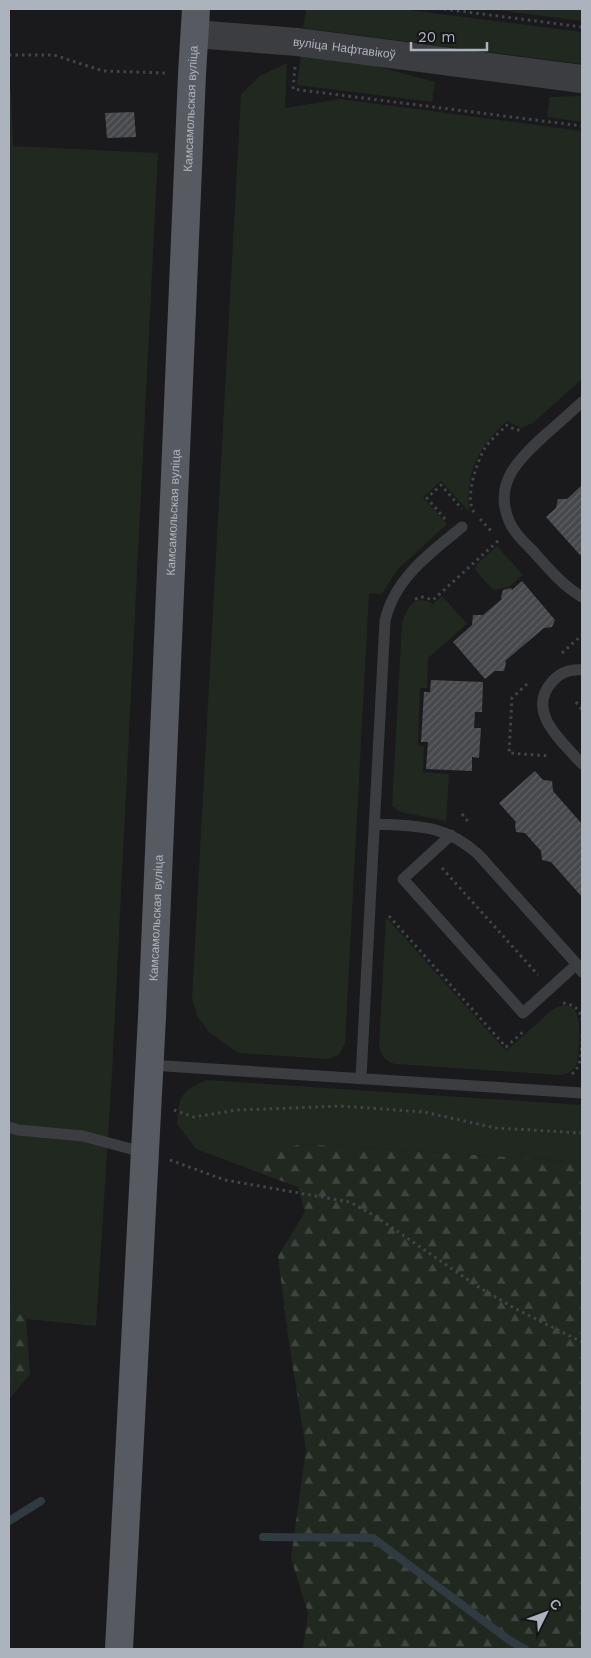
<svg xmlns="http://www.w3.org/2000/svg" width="591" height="1658" font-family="'Work Sans',sans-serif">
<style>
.green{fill:#202820}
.forest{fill:url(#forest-firs)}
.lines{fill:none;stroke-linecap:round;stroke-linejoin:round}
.stream{stroke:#303b41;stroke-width:8}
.building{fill:url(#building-hatch)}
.path{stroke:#414448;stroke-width:3;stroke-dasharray:2.5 4;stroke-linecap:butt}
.service{stroke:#3b3d41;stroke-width:11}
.tertiary{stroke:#3b3d41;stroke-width:28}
.primary{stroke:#575a60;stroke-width:28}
.labels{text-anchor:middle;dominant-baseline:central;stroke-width:4;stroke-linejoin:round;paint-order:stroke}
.street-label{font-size:12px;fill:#adb3bc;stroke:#151517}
</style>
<defs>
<pattern id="forest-firs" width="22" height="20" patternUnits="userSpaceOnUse" patternTransform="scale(1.25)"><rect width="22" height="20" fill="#202820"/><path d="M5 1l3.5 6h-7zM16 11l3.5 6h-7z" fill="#3e453e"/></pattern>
<pattern id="building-hatch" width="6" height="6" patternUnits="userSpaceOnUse" patternTransform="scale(1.25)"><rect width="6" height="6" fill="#47484c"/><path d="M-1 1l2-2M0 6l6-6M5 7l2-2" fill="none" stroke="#5f6064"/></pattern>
</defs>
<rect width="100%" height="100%" fill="#1a1a1c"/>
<path class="green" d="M 306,9 L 401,9 L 582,32 L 582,64 L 303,28 Z
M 489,9 L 582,9 L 582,21 Z
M 301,54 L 365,63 L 435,82 L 432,102 L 297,85 Z
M 287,63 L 285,108 L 340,99 L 582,131 L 582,379 L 533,423 L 521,428 L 507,421 C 477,448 466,472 469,512 L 441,481 L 423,497 L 447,524 L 397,570 L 382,594 L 369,593 L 345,1043 L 339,1055 L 327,1059 L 238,1053 L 209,1032 L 198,1017 L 192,999 L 241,94 L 260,76 Z
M 9,91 L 11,91 L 13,146 L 158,153 L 112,1074 L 96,1326 L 26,1319 L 9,1280 Z
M 582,96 L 582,122 L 547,117 L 550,97 Z
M 497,546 L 523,575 L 509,587 L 493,590 L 477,572 L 475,568 L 477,564 Z
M 442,596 L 467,624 L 428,658 L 427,688 L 420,688 L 418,745 L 424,746 L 423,772 L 449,774 L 446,821 L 400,812 L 392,806 L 402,624 C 406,609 414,592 433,604 Z
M 386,917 L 506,1051 L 552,1010 C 580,994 580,1024 579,1042 C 578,1050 579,1059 576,1066 C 572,1072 566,1074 560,1075 L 395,1064 C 385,1061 381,1056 379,1045 Z
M 207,1080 L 582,1105 L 582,1162 L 302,1144 L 271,1152 L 260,1173 L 196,1149 L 177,1124 C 179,1096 180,1091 207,1080 Z"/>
<path class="forest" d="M 302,1144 L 582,1162 L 582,1649 L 303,1649 L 308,1613 L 291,1558 L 306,1450 L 288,1336 L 278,1256 L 305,1212 L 298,1187 L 260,1173 L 271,1151 Z
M 9,1280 L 26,1319 L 30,1374 L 9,1399 Z"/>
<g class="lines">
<path class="stream" d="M 9,1521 L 41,1501
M 263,1537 L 373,1538 L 509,1640 L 525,1649"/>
</g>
<path class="building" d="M 134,112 L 136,137 L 107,138 L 105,113 Z
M 582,485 L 582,555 L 580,555 L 546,517 L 556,508 L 558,499 L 567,499 Z
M 522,581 L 555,620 L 552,627 L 544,628 L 505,661 L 506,663 L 504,671 L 495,671 L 485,679 L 453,642 L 472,625 L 473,615 L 483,615 L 502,599 L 501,597 L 503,590 L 511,588 L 512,590 Z
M 431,680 L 483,682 L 482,712 L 475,712 L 474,728 L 481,728 L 479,758 L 472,757 L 472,771 L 426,769 L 428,742 L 421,742 L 424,692 L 430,692 Z
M 535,771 L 543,780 L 552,781 L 553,791 L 582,824 L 582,897 L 551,862 L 542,860 L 541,851 L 525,833 L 516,832 L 515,824 L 516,822 L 499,803 Z"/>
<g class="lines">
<path class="path" d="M 444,9 L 582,27
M 9,55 L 54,55 L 103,71 L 166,73
M 295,67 L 293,89 L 582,126
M 474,512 C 464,499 477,461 485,448 C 491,439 500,432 507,425 L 515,430 L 522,430
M 445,519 L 427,498 L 441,485 L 462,509
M 480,519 L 493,533
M 415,599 L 423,597 L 433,600 L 499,540
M 562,653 L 582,635
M 527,684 L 512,698 L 509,753 L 549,756
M 576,702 L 582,710
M 462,814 L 470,824
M 442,868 L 538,975
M 389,916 L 506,1047 L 524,1031
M 563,1003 C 573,1004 580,1009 582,1020
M 572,1074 C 583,1065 581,1049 582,1035
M 174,1110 L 194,1117 L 237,1110 L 341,1106 L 424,1112 L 496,1128 L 582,1133
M 170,1160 L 225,1180 L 350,1202 L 375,1216 L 477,1286 L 514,1308 L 582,1342"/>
<path class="service" d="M 582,402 C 570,413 558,424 545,435 C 518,460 492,484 510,523 C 515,534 524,542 532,550 C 548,568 562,585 582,597
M 582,670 C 570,669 559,673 551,683 C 526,713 563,742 582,764
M 374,824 C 417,826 444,824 478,854 L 574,961 L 582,972
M 451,835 L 403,879 L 523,1013 L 577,964
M 150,1065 L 582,1093
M 361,1078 L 385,621 C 394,579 430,553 462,527
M 9,1127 L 18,1130 L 83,1136 L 146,1153"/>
<path class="tertiary" id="s1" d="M 195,34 L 297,42 L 582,79"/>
<path class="primary" id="s2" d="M 119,1649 L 152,1017 L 192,74 L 196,9"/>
</g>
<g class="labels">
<g class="street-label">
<text stroke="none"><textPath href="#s1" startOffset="150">вуліца Нафтавікоў</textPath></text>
<text stroke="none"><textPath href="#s2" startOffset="1542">Камсамольская вуліца</textPath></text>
<text stroke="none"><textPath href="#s2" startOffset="1138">Камсамольская вуліца</textPath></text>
<text stroke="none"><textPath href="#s2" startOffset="732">Камсамольская вуліца</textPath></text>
</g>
</g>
<rect width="591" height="1658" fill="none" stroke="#adb3bc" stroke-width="20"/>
<g transform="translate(546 1613) rotate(48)" stroke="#151517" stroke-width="4" paint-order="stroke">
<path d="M0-4L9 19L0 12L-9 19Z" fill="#adb3bc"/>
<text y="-8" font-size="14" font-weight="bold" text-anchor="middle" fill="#adb3bc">С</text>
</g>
<path d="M411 42v8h76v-8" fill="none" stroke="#adb3bc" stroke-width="2.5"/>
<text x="418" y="42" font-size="15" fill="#adb3bc" stroke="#151517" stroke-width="4" paint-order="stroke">20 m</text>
</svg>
